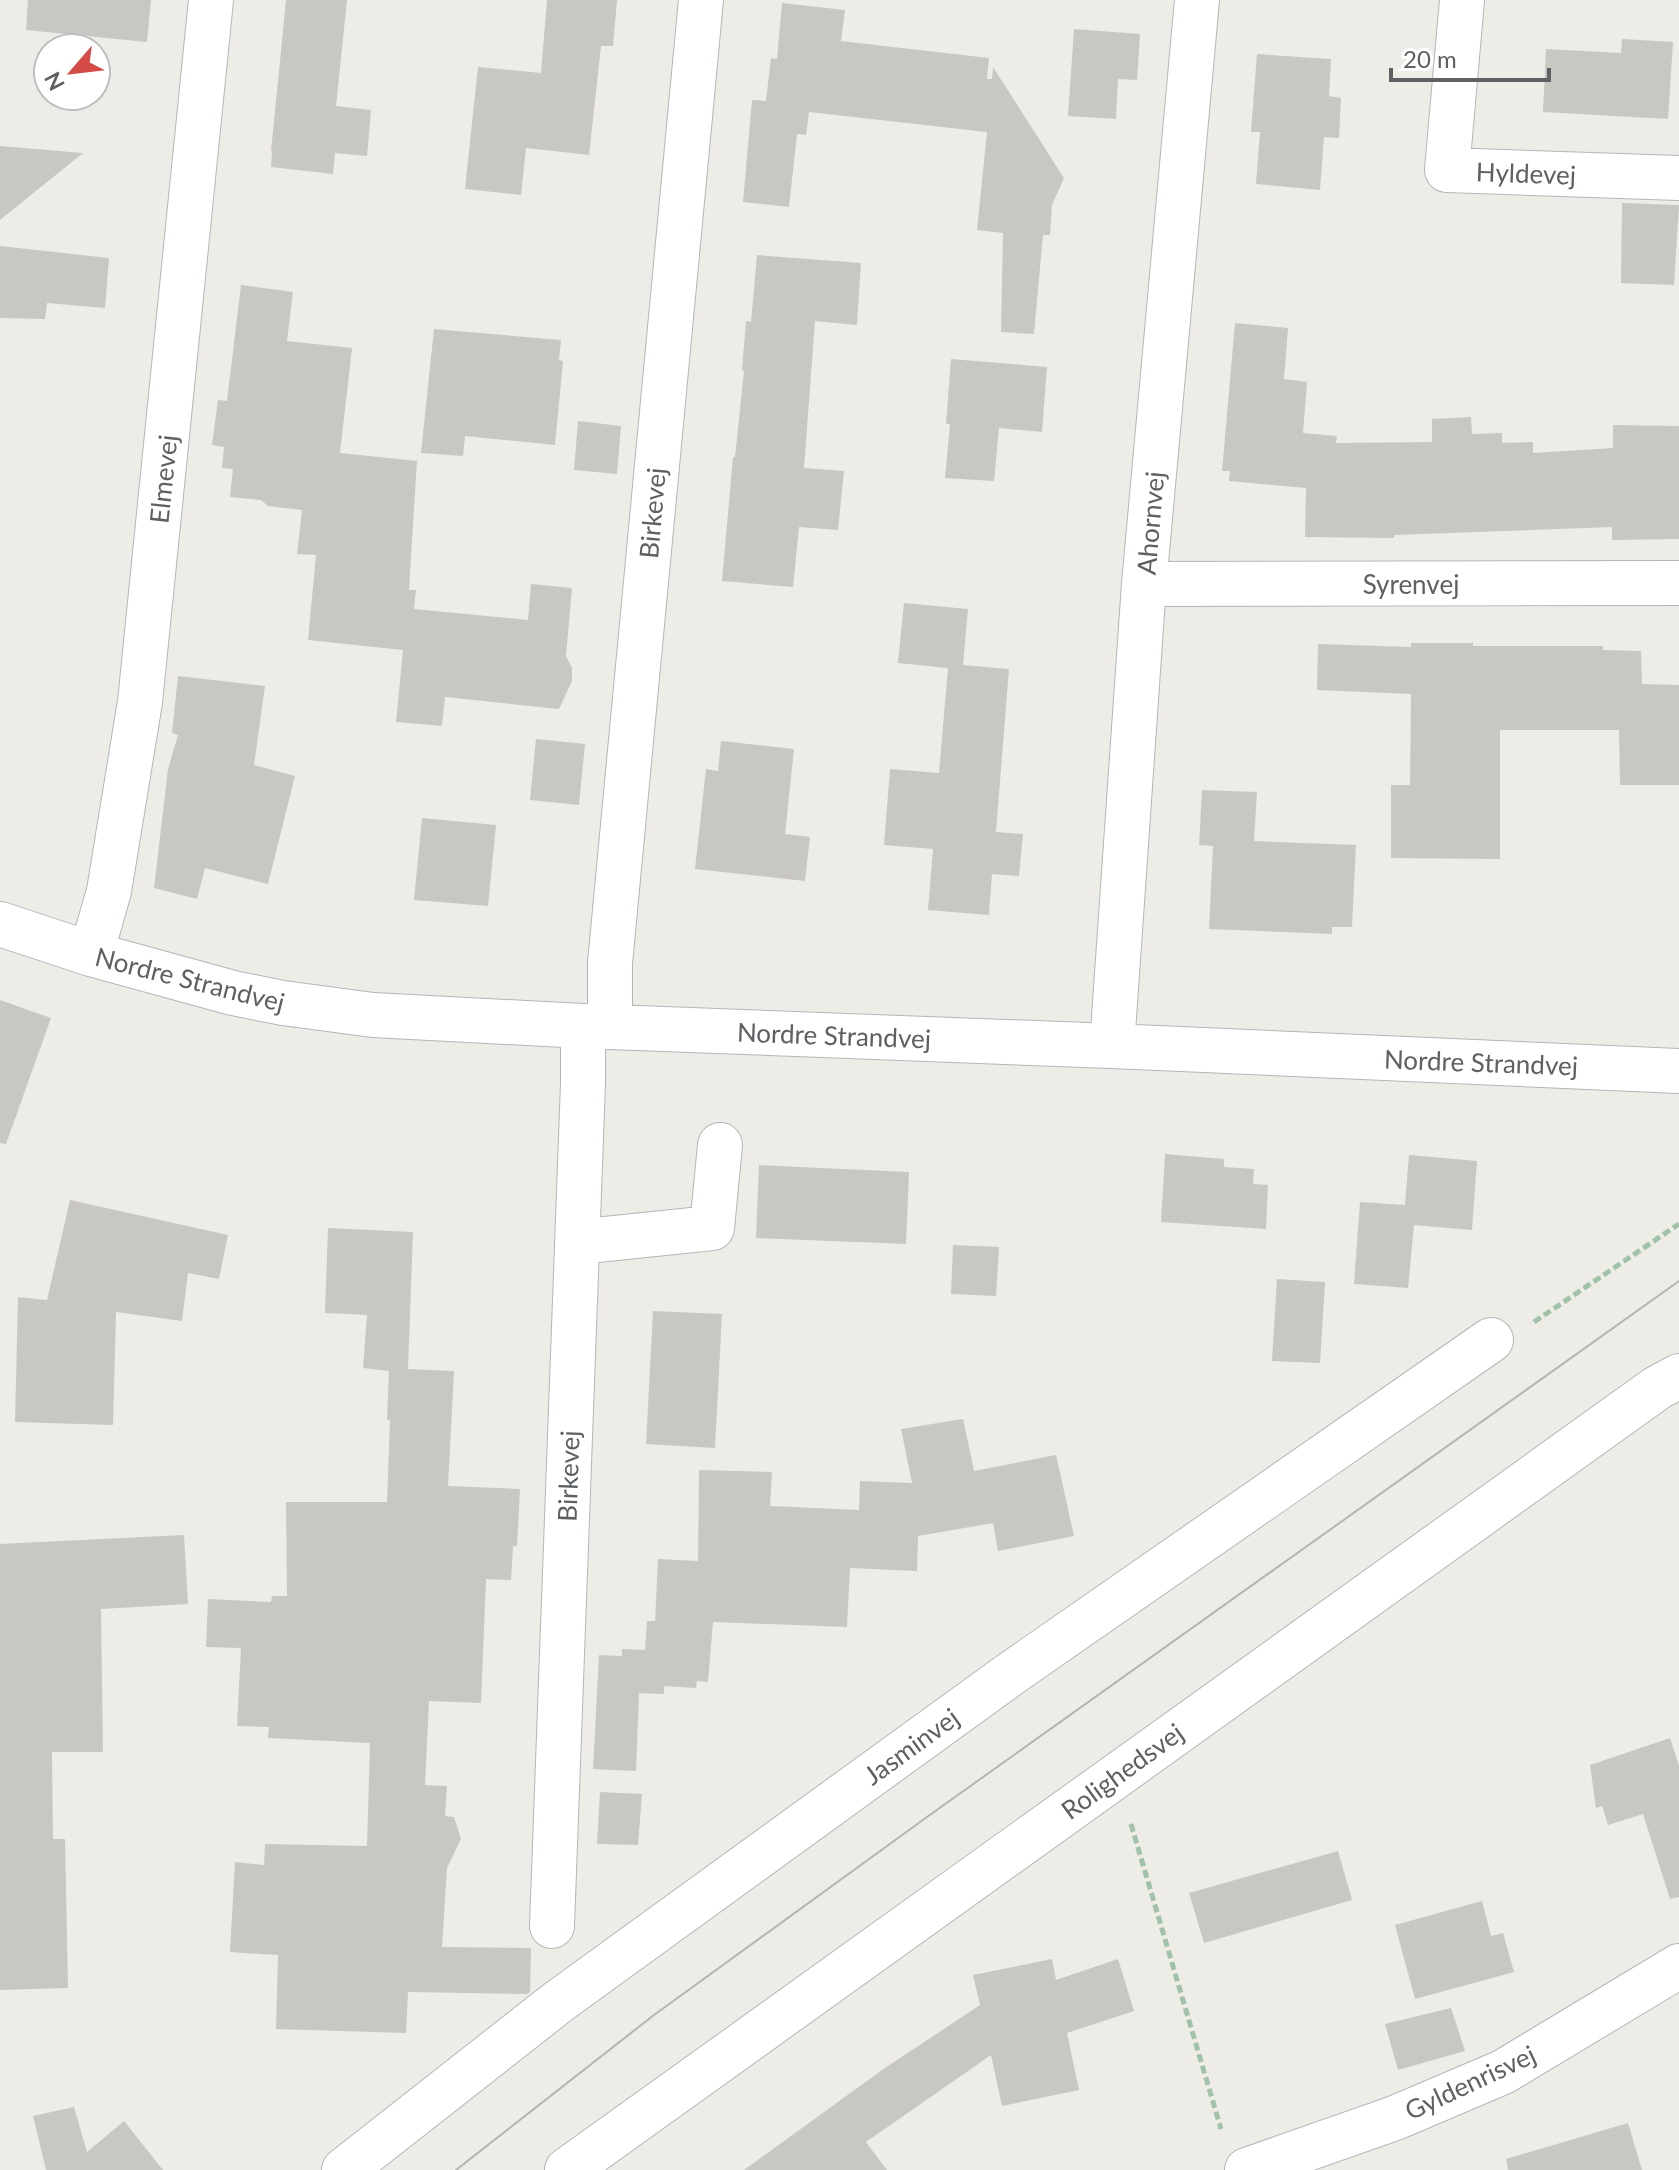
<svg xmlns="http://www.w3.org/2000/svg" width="1679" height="2170" font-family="Lato,sans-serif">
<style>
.building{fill:#c9c7c2}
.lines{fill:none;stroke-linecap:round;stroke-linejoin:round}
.minor-casing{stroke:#b3b6b9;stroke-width:46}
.path{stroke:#a0c2a8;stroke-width:5;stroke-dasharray:8 4;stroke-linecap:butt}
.minor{stroke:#fff;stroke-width:44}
.tram{stroke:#b3b4b4;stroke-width:2}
.labels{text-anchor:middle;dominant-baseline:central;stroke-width:8;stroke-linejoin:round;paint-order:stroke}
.street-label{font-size:26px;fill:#5d6164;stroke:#fff}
</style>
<rect width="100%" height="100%" fill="#eeece6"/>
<path class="building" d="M 28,0 L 151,0 L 147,42 L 26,30 Z
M 286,0 L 347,0 L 336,106 L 371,110 L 367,156 L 335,153 L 333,174 L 271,167 L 272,151 L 271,151 Z
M 547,0 L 617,0 L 613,46 L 601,46 L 589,155 L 526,148 L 521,195 L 465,189 L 478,67 L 541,73 Z
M 782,3 L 845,10 L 841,41 L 989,58 L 987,79 L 992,79 L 993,67 L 1064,178 L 1052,205 L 1050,235 L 1043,235 L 1034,334 L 1001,332 L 1003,233 L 977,230 L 987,132 L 809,112 L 806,135 L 797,134 L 789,207 L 743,202 L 752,100 L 766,101 L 771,58 L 777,59 Z
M 1074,29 L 1140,34 L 1137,80 L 1118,79 L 1116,119 L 1068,116 Z
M 1622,39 L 1673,42 L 1668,119 L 1543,112 L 1546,49 L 1621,53 Z
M 1257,54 L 1331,59 L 1329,96 L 1341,98 L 1339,138 L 1324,137 L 1320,190 L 1256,184 L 1260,132 L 1251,132 Z
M 0,146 L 83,153 L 0,220 Z
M 1622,203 L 1679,205 L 1674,285 L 1621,283 Z
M 0,246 L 109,258 L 105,308 L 47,303 L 45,319 L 0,318 Z
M 757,255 L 861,263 L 857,325 L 815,321 L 804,468 L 844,471 L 838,530 L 799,527 L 793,587 L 722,581 L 733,457 L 735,457 L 744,371 L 742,370 L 746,321 L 751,322 Z
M 241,285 L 293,292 L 287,341 L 352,348 L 340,453 L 417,461 L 409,590 L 416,590 L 414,609 L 528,620 L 531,584 L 572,588 L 566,656 L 572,668 L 572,681 L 559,709 L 445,697 L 442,726 L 396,722 L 403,650 L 308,640 L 316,555 L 297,554 L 302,510 L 268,506 L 261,500 L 230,497 L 233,469 L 222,468 L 224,447 L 212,445 L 218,400 L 227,401 Z
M 1235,323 L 1288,328 L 1284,379 L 1307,382 L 1303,433 L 1337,436 L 1336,443 L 1432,442 L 1432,419 L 1471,417 L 1472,434 L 1502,433 L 1502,443 L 1533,442 L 1533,453 L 1613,448 L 1613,425 L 1679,426 L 1679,539 L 1612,540 L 1612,527 L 1394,535 L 1394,538 L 1305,537 L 1306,488 L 1229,481 L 1230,471 L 1222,471 Z
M 434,329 L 561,340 L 559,360 L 563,361 L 555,445 L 465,436 L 463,456 L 421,453 Z
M 951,359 L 1047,367 L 1042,432 L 999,428 L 994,481 L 945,478 L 950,424 L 946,424 Z
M 578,421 L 621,426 L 617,474 L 574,470 Z
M 904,603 L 968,609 L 963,665 L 1009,669 L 996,832 L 1023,834 L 1019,876 L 992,874 L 989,915 L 928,910 L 933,849 L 884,845 L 890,769 L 939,773 L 948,668 L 898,663 Z
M 1411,643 L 1473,643 L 1473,646 L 1603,646 L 1603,650 L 1641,651 L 1642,684 L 1679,685 L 1679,785 L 1620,785 L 1619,730 L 1500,730 L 1500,859 L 1391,858 L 1391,785 L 1410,785 L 1411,694 L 1317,690 L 1318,644 L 1411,647 Z
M 178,676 L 265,686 L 254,765 L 295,776 L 268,884 L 205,868 L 197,899 L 154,888 L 168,769 L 178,735 L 172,733 Z
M 536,739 L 585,744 L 579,805 L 530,800 Z
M 721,741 L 794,749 L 785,834 L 810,837 L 805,881 L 695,869 L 706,769 L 718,771 Z
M 1202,790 L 1257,792 L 1254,841 L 1356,845 L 1352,927 L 1332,927 L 1332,934 L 1209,929 L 1213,846 L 1199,845 Z
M 422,818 L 496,825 L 488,906 L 414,900 Z
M 0,1000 L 51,1018 L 6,1144 L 0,1143 Z
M 1165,1154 L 1224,1159 L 1224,1167 L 1254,1169 L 1253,1184 L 1268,1185 L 1266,1229 L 1161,1222 Z
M 1409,1155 L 1477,1161 L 1472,1230 L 1414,1225 L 1408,1288 L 1354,1284 L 1360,1202 L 1405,1205 Z
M 759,1165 L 909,1172 L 906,1244 L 756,1238 Z
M 70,1200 L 228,1235 L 219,1279 L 188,1273 L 182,1321 L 116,1312 L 113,1425 L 15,1422 L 18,1297 L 47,1300 Z
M 328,1228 L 413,1232 L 408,1369 L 454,1371 L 448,1486 L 520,1489 L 517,1546 L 513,1546 L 511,1580 L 486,1579 L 481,1703 L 429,1701 L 425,1785 L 447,1786 L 445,1816 L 454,1817 L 461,1839 L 447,1868 L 442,1947 L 531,1948 L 530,1992 L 527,1994 L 408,1992 L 406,2033 L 276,2029 L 278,1955 L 230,1952 L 235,1862 L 264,1865 L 265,1844 L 367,1846 L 370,1743 L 268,1738 L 269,1727 L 237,1726 L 241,1648 L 206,1647 L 208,1599 L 271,1602 L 272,1596 L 287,1596 L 286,1502 L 387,1502 L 390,1420 L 387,1420 L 389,1371 L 363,1368 L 367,1315 L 325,1313 Z
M 953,1245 L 999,1247 L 996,1296 L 951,1294 Z
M 1277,1279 L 1325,1282 L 1320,1363 L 1272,1361 Z
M 653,1311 L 722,1314 L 715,1448 L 646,1444 Z
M 963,1419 L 974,1471 L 1056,1455 L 1074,1536 L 998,1551 L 993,1523 L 918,1536 L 917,1571 L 850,1568 L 847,1627 L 713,1622 L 708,1682 L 697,1681 L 696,1688 L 664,1686 L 664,1694 L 639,1693 L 636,1771 L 593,1769 L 599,1655 L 622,1656 L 622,1649 L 645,1650 L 647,1621 L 655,1621 L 658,1559 L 698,1561 L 699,1470 L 772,1472 L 770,1506 L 859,1510 L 860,1481 L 912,1483 L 901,1429 Z
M 184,1535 L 188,1604 L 101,1609 L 103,1752 L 52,1752 L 53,1839 L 65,1839 L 68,1988 L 0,1990 L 0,1544 Z
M 1670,1738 L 1679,1766 L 1679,1897 L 1670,1899 L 1643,1814 L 1608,1825 L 1602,1806 L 1596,1808 L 1590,1765 Z
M 600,1792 L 642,1794 L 638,1845 L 597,1844 Z
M 1338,1851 L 1352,1900 L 1204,1943 L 1189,1893 Z
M 1482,1901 L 1491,1936 L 1503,1933 L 1514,1972 L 1415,1999 L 1395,1925 Z
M 1052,1959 L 1056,1980 L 1118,1959 L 1134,2011 L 1067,2033 L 1079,2090 L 1002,2106 L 991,2055 L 866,2142 L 887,2170 L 744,2170 L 882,2070 L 980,2005 L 973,1975 Z
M 1451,2008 L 1465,2051 L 1398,2070 L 1385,2024 Z
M 74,2107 L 87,2152 L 124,2121 L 163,2170 L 46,2170 L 33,2116 Z
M 1628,2123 L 1642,2170 L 1508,2170 L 1506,2159 Z"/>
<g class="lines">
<defs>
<path id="minor" d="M 1462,0 L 1447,170 L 1679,178
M 1144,584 L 1679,583
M 0,924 L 91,954 L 233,993 L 283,1003 L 373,1015 L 583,1026 L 1112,1046 L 1679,1071
M 91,954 L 109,891 L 140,702 L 211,0
M 610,1026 L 610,963 L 701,0
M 1112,1046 L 1144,584 L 1197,0
M 577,1242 L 712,1228 L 720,1145
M 552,1926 L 583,1083 L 583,1026
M 344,2170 L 558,2002 L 1009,1675 L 1491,1340
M 567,2170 L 1657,1388 L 1679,1376
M 1247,2170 L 1395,2118 L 1503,2072 L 1679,1966"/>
</defs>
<use href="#minor" class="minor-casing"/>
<path class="path" d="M 1534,1322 L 1679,1224
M 1131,1824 L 1221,2129"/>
<use href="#minor" class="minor"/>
<path class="tram" d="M 456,2170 L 654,2015 L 927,1817 L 1679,1281"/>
</g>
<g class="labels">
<g class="street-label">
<text transform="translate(1526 173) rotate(2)">Hyldevej</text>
<text transform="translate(163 479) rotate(-84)">Elmevej</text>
<text transform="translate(652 513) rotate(-85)">Birkevej</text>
<text transform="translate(1150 523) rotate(-85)">Ahornvej</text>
<text x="1411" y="584">Syrenvej</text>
<text transform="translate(190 979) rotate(14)">Nordre Strandvej</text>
<text transform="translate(834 1035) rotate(2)">Nordre Strandvej</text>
<text transform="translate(1481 1062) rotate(2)">Nordre Strandvej</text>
<text transform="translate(568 1476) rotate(-88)">Birkevej</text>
<text transform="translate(911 1746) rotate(-36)">Jasminvej</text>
<text transform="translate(1122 1771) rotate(-36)">Rolighedsvej</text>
<text transform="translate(1470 2082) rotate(-25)">Gyldenrisvej</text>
</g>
</g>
<g transform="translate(72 72) rotate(242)"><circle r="38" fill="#ffffff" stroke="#bec0c1" stroke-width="2"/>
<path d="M0-6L14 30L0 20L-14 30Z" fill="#d34a47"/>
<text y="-12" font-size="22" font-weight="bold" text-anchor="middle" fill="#5d6164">N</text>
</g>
<path d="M1391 68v12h158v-12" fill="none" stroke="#5d6164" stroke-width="4"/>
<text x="1403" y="68" font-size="24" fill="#5d6164" stroke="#ffffff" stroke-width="6" paint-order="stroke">20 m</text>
</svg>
